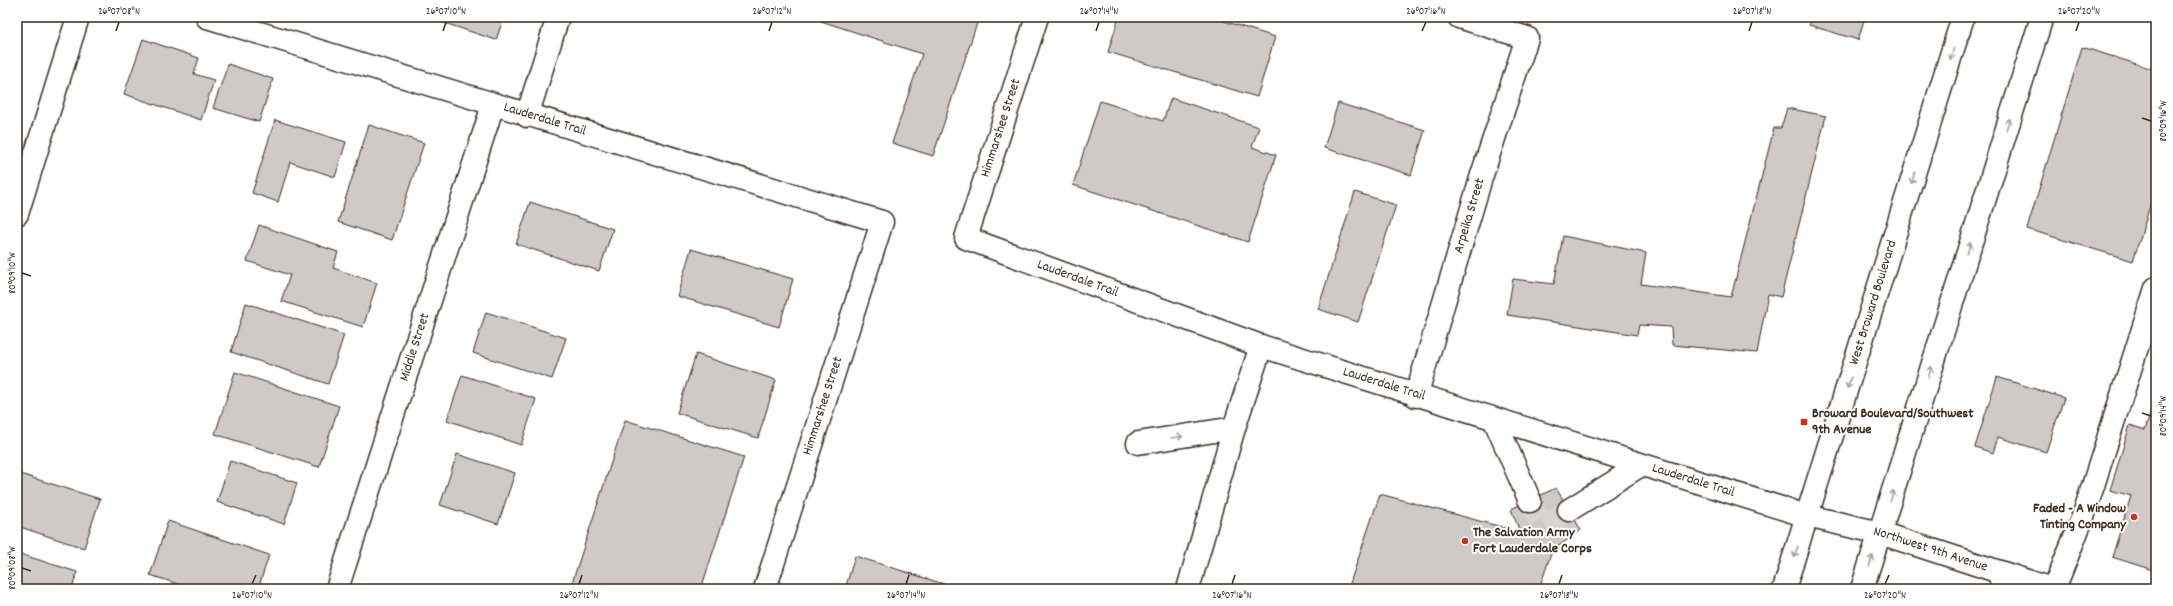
<svg xmlns="http://www.w3.org/2000/svg" width="2173" height="606" font-family="Dekko,sans-serif">
<style>
.building{fill:#cfcac7;stroke:#3b2a1e}
.lines{fill:none;stroke-linecap:round;stroke-linejoin:round}
.minor-tunnel{stroke:#d8d4d2;stroke-width:22;stroke-dasharray:22 11;stroke-linecap:butt}
.minor-casing{stroke:#3b2a1e;stroke-width:25}
.major-casing{stroke:#3b2a1e;stroke-width:25}
.minor{stroke:#fff;stroke-width:22}
.major{stroke:#fff;stroke-width:22}
.oneway{stroke:#a79f9a}
.ticks{fill:none;stroke:#3b2a1e;stroke-width:1.5}
.poi-dot{fill:#c8321e;stroke:#fff;stroke-width:1.5}
.labels{text-anchor:middle;dominant-baseline:central;stroke-width:4;stroke-linejoin:round;paint-order:stroke}
.street-label{font-size:14px;fill:#3b2a1e;stroke:#fff}
.poi-label{font-size:14px;font-weight:bold;fill:#3b2a1e;stroke:#fff;text-anchor:start}
.neatline{fill:none;stroke:#3b2a1e;stroke-width:1.5}
.ticks-label{font-size:10px;text-anchor:middle;fill:#3b2a1e}
</style>
<rect width="100%" height="100%" fill="#fff"/>
<filter id="ink" filterUnits="userSpaceOnUse"><feTurbulence type="fractalNoise" baseFrequency=".025" numOctaves="2"/><feDisplacementMap in="SourceGraphic" scale="8" xChannelSelector="R" yChannelSelector="G"/><feConvolveMatrix kernelMatrix="1 2 1 2 8 2 1 2 1" color-interpolation-filters="sRGB"/></filter>
<g filter="url(#ink)">
<path class="building" d="M 426,17 L 504,17 L 496,40 Z
M 822,17 L 979,17 L 933,156 L 892,143 L 922,54 L 821,21 Z
M 1119,17 L 1211,17 L 1275,37 L 1257,97 L 1108,52 Z
M 1812,17 L 1865,17 L 1858,40 L 1809,25 Z
M 143,39 L 199,58 L 194,74 L 214,80 L 201,120 L 124,94 Z
M 2082,47 L 2156,70 L 2156,187 L 2133,261 L 2027,229 Z
M 228,64 L 273,79 L 259,122 L 213,108 Z
M 1171,98 L 1259,127 L 1252,147 L 1276,155 L 1248,242 L 1073,185 L 1100,101 L 1163,121 Z
M 1338,103 L 1425,130 L 1411,175 L 1324,148 Z
M 1787,108 L 1826,116 L 1781,297 L 1768,294 L 1757,353 L 1672,345 L 1671,327 L 1639,325 L 1637,335 L 1507,315 L 1513,279 L 1554,284 L 1563,236 L 1646,253 L 1641,284 L 1731,297 L 1774,128 L 1781,128 Z
M 275,120 L 346,142 L 335,177 L 290,162 L 278,202 L 252,193 Z
M 369,125 L 424,143 L 392,240 L 338,222 Z
M 1355,192 L 1396,205 L 1358,322 L 1318,309 Z
M 530,202 L 613,229 L 599,271 L 516,244 Z
M 259,225 L 338,252 L 333,268 L 377,283 L 363,327 L 281,301 L 290,275 L 247,261 Z
M 691,249 L 793,279 L 779,327 L 677,296 Z
M 246,303 L 344,335 L 328,384 L 231,352 Z
M 486,312 L 566,338 L 552,379 L 473,353 Z
M 696,354 L 776,380 L 758,438 L 677,413 Z
M 235,372 L 339,406 L 319,467 L 215,434 Z
M 462,375 L 536,399 L 521,445 L 447,420 Z
M 1997,377 L 2064,398 L 2046,452 L 1998,437 L 1993,453 L 1975,447 Z
M 2156,396 L 2156,571 L 2112,557 L 2131,496 L 2110,490 L 2130,425 L 2145,430 Z
M 625,420 L 744,457 L 701,589 L 570,589 Z
M 457,454 L 515,473 L 498,524 L 440,505 Z
M 230,461 L 297,483 L 284,524 L 217,502 Z
M 17,473 L 100,499 L 84,548 L 17,526 Z
M 1556,488 L 1581,530 L 1552,551 L 1539,589 L 1348,589 L 1380,494 L 1520,532 L 1511,509 Z
M 168,521 L 269,555 L 258,589 L 193,589 L 150,575 Z
M 17,553 L 77,572 L 72,589 L 17,589 Z
M 855,556 L 947,585 L 945,589 L 845,589 Z"/>
<g class="lines">
<path class="minor-tunnel" d="M 1530,501 L 1543,528 L 1569,510"/>
<defs>
<g id="minor">
<path id="s1" d="M 207,17 L 882,222 L 765,589"/>
<path id="s2" d="M 1037,17 L 966,238 L 1261,346 L 1807,516"/>
<path d="M 527,116 L 558,17"/>
<path d="M 17,214 L 78,17"/>
<path id="s3" d="M 1416,396 L 1481,178 L 1527,38 L 1459,17"/>
<path d="M 1495,421 L 1530,501"/>
<path d="M 1138,443 L 1234,428"/>
<path d="M 1569,510 L 1641,465"/>
<path d="M 1999,572 L 2003,589"/>
<path id="s4" d="M 337,589 L 493,105"/>
<path d="M 1188,589 L 1234,428 L 1261,346"/>
<path d="M 2054,589 L 2084,514 L 2156,288"/>
</g>
<g id="major">
<path id="s5" d="M 1807,516 L 1880,533 L 2052,589"/>
<path id="s6" d="M 1784,589 L 1963,17"/>
<path d="M 1862,589 L 2042,17"/>
</g>
</defs>
<use href="#minor" class="minor-casing"/>
<use href="#major" class="major-casing"/>
<use href="#minor" class="minor"/>
<use href="#major" class="major"/>
</g>
<defs><path id="oneway-shaft" d="M-6 0H5M1.5-3L5.5 0L1.5 3" fill="none" stroke-width="1.6" stroke-linecap="round" stroke-linejoin="round"/></defs>
<g class="oneway">
<use href="#oneway-shaft" transform="translate(1952 54) rotate(107)"/>
<use href="#oneway-shaft" transform="translate(2008 124) rotate(-73)"/>
<use href="#oneway-shaft" transform="translate(1913 178) rotate(107)"/>
<use href="#oneway-shaft" transform="translate(1969 248) rotate(-73)"/>
<use href="#oneway-shaft" transform="translate(1930 372) rotate(-73)"/>
<use href="#oneway-shaft" transform="translate(1849 383) rotate(107)"/>
<use href="#oneway-shaft" transform="translate(1177 437) rotate(-9)"/>
<use href="#oneway-shaft" transform="translate(1892 496) rotate(-73)"/>
<use href="#oneway-shaft" transform="translate(1796 552) rotate(107)"/>
<use href="#oneway-shaft" transform="translate(1871 561) rotate(-73)"/>
</g>
</g>
<path class="ticks" d="M 116,31 L 119,22M 443,31 L 446,22M 769,31 L 772,22M 1096,31 L 1099,22M 1422,31 L 1426,22M 1749,31 L 1752,22M 2076,31 L 2079,22M 2142,118 L 2151,121M 22,273 L 31,276M 2142,413 L 2151,416M 22,568 L 31,571M 252,584 L 256,575M 579,584 L 582,575M 906,584 L 909,575M 1232,584 L 1235,575M 1559,584 L 1562,575M 1885,584 L 1889,575"/>
<g class="poi-dot">
<rect x="1800" y="418" width="8" height="8" rx="2"/>
<circle cx="2134" cy="517" r="4"/>
<circle cx="1465" cy="541" r="4"/>
</g>
<g class="labels">
<g class="street-label">
<text stroke="none"><textPath href="#s1" startOffset="353">Lauderdale Trail</textPath></text>
<text transform="translate(1001 128) rotate(-72)">Himmarshee Street</text>
<text stroke="none"><textPath href="#s3" startOffset="188">Arpeika Street</textPath></text>
<text stroke="none"><textPath href="#s2" startOffset="351">Lauderdale Trail</textPath></text>
<text stroke="none"><textPath href="#s6" startOffset="300">West Broward Boulevard</textPath></text>
<text stroke="none"><textPath href="#s4" startOffset="254">Middle Street</textPath></text>
<text stroke="none"><textPath href="#s2" startOffset="675">Lauderdale Trail</textPath></text>
<text transform="translate(823 406) rotate(-72)">Himmarshee Street</text>
<text stroke="none"><textPath href="#s2" startOffset="999">Lauderdale Trail</textPath></text>
<text stroke="none"><textPath href="#s5" startOffset="128">Northwest 9th Avenue</textPath></text>
</g>
<g class="poi-label">
<text x="1812" y="414">Broward Boulevard/Southwest<tspan x="1812" dy="16">9th Avenue</tspan></text>
<text x="2126" y="509" text-anchor="end">Faded - A Window<tspan x="2126" dy="16">Tinting Company</tspan></text>
<text x="1473" y="533">The Salvation Army<tspan x="1473" dy="16">Fort Lauderdale Corps</tspan></text>
</g>
</g>
<rect width="2173" height="606" fill="none" stroke="#fff" stroke-width="44"/>
<rect x="22" y="22" width="2129" height="562" class="neatline"/>
<g class="ticks-label">
<text x="119" y="14">26°07'08"N</text>
<text x="446" y="14">26°07'10"N</text>
<text x="772" y="14">26°07'12"N</text>
<text x="1099" y="14">26°07'14"N</text>
<text x="1426" y="14">26°07'16"N</text>
<text x="1752" y="14">26°07'18"N</text>
<text x="2079" y="14">26°07'20"N</text>
<text transform="translate(2162 121) rotate(-90)" y="4">80°09'16"W</text>
<text transform="translate(11 273) rotate(-90)" y="4">80°09'10"W</text>
<text transform="translate(2162 416) rotate(-90)" y="4">80°09'14"W</text>
<text transform="translate(11 568) rotate(-90)" y="4">80°09'08"W</text>
<text x="252" y="598">26°07'10"N</text>
<text x="579" y="598">26°07'12"N</text>
<text x="906" y="598">26°07'14"N</text>
<text x="1232" y="598">26°07'16"N</text>
<text x="1559" y="598">26°07'18"N</text>
<text x="1885" y="598">26°07'20"N</text>
</g>
</svg>
